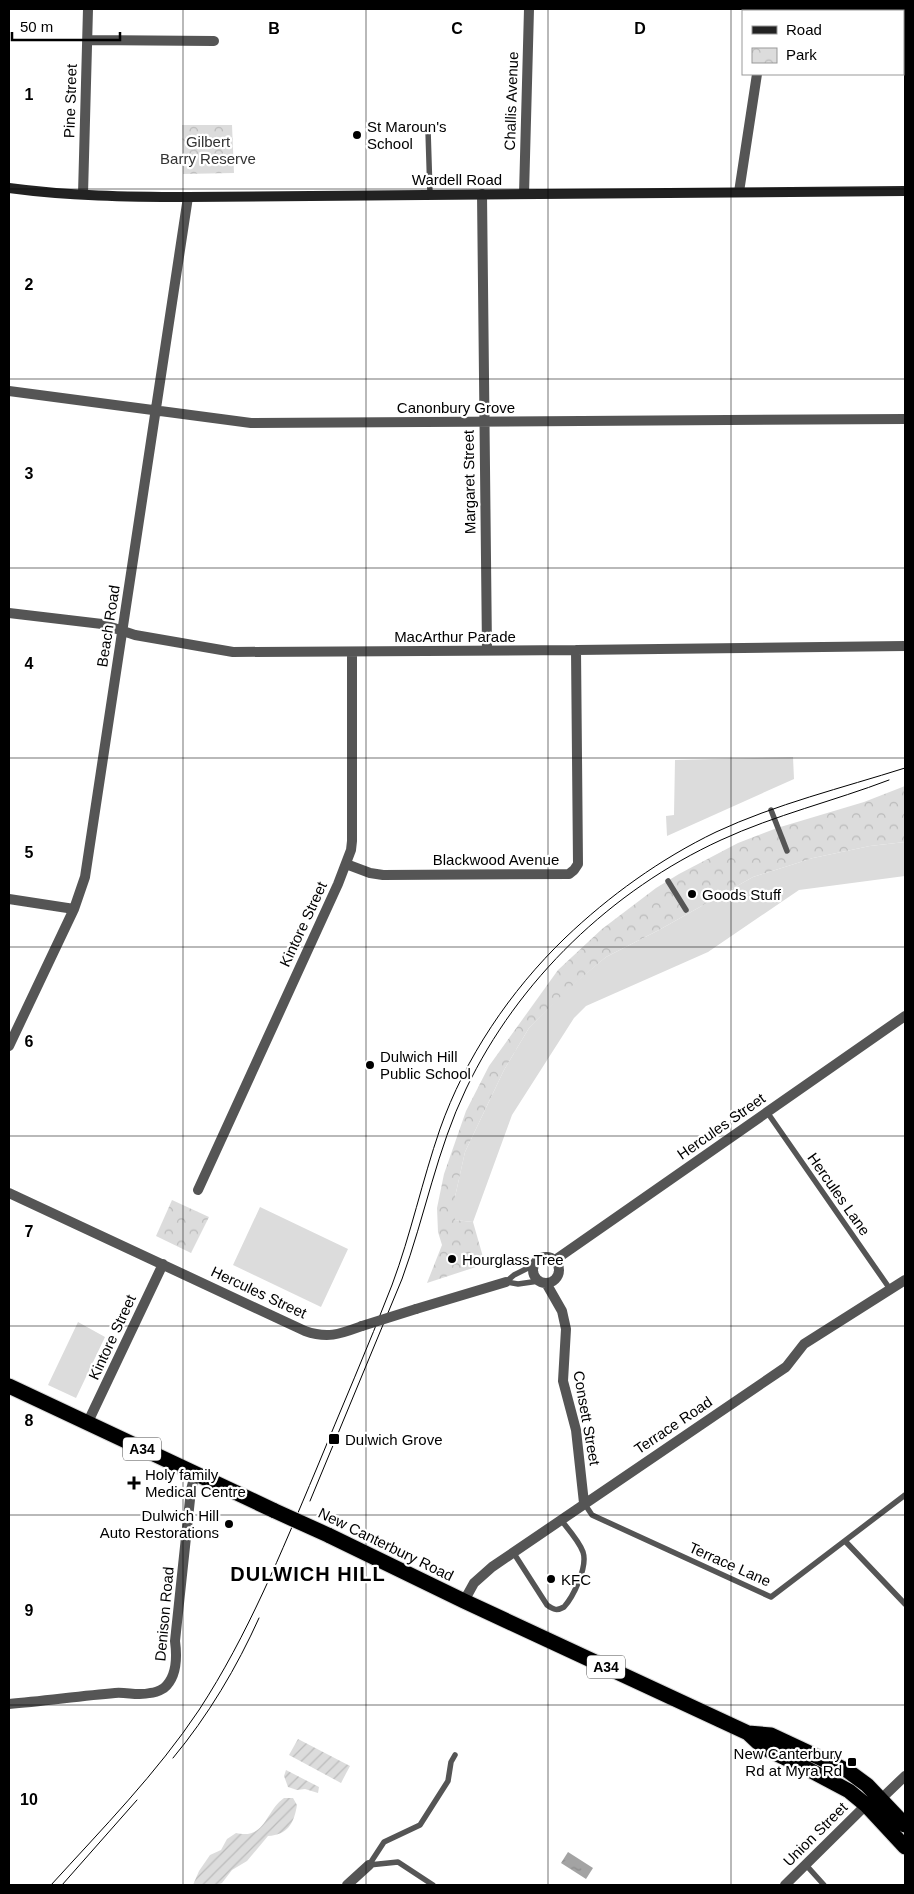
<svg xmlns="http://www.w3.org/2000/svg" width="914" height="1894" font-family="Arial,sans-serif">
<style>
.grass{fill:#dcdcdc}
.park{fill:url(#park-crowns)}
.garden{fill:url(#garden-furrows)}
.water{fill:url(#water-ripples)}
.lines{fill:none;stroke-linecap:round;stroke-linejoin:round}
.highway-casing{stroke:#dbdbdb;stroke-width:17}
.lane{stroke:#555;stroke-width:5.5}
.street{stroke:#555;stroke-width:10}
.secondary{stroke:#222;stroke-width:10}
.highway{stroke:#000;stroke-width:15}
.tram{stroke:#000;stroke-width:1}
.highway-bridge-casing{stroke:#dbdbdb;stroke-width:17;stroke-linecap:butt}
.street-bridge{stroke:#555;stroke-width:10}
.highway-bridge{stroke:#000;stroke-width:15}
.grid{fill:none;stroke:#000;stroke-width:1;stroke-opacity:0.55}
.poi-dot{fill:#000;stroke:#fff;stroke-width:2}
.labels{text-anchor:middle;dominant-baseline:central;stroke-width:4.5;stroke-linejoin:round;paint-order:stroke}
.shield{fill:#fff;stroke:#4c4c4c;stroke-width:1}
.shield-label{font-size:14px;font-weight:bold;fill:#000}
.street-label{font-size:15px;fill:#000;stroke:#fff}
.poi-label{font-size:15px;fill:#000;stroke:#fff;text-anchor:start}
.park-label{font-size:15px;fill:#333;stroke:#fff}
.district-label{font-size:20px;font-weight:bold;letter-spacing:1px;fill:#000;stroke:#fff}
.grid-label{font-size:16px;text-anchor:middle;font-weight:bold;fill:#000;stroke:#fff;stroke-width:4.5;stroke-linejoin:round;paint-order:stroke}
</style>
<defs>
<pattern id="park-crowns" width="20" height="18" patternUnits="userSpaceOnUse" patternTransform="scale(1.25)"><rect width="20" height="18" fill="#dcdcdc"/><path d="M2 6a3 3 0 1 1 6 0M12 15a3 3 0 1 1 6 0" fill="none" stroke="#bbb"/></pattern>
<pattern id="garden-furrows" width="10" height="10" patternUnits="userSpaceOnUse" patternTransform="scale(1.25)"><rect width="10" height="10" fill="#dcdcdc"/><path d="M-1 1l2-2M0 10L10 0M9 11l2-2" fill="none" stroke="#bbb"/></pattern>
<pattern id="water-ripples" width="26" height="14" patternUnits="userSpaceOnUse" patternTransform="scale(1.25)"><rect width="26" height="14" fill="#a3a3a3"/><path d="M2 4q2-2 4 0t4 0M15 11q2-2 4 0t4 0" fill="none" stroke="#8b8b8b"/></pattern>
</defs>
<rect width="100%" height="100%" fill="#fff"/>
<path class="grass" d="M 793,757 L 794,779 L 667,836 L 666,816 L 674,815 L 675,760 Z
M 905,842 L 905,876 L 799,890 L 708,952 L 586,1006 L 574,1018 L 512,1115 L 473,1222 L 455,1220 L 455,1197 L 465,1152 L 504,1070 L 529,1028 L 565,991 L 606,957 L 659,930 L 753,877 L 813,858 L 870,846 Z
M 260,1207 L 348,1249 L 321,1307 L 233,1265 Z
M 78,1322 L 105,1337 L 76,1398 L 48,1385 Z"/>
<path class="park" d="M 182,125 L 232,125 L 234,173 L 183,174 Z
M 905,786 L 905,842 L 870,846 L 813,858 L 753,877 L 659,930 L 606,957 L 566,991 L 529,1028 L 504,1070 L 465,1152 L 455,1197 L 455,1220 L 473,1222 L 485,1264 L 427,1283 L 442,1245 L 438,1232 L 437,1208 L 444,1174 L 466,1111 L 489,1066 L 558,970 L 602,929 L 656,888 L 679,874 L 738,843 L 777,828 L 864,802 Z
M 172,1200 L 209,1217 L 191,1253 L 156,1236 Z"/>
<path class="garden" d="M 298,1739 L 350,1766 L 341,1783 L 289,1755 Z
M 286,1770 L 319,1787 L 318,1793 L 305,1789 L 297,1790 L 288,1787 L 284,1776 Z
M 284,1798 L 293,1798 L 297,1805 C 294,1823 288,1835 268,1836 L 247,1861 L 232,1870 L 222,1883 L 217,1885 L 193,1885 L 199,1871 L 210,1855 L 221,1850 L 227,1839 L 236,1833 C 266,1840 265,1811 284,1798 Z"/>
<path class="water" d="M 568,1852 L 593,1868 L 586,1879 L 561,1863 Z"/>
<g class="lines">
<defs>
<path id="highway" d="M 9,1386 L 275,1511
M 328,1535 L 464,1601 L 748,1733 L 764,1748 L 804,1767 L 849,1791 L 866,1805 L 905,1847
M 748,1733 L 771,1735 L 848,1771 L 867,1785 L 905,1825"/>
</defs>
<use href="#highway" class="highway-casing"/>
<path class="lane" d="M 428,130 L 430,194
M 771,810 L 787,851
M 668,881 L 686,910
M 767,1112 L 890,1289
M 506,1282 L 518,1284 L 539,1281
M 506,1282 L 514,1275 L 534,1265
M 584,1503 L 592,1515 L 771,1597 L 905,1495
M 845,1541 L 905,1604
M 513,1552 L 547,1605 C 554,1610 557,1611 564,1607 C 573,1597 588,1567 583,1552 C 579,1541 568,1529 561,1520
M 369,1865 L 384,1842 L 420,1825 L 448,1781 L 451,1762 L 455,1755
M 369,1865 L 398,1862 L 433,1885
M 806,1865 L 824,1885"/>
<path class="street" d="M 767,11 L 767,9
M 87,40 L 214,41
M 739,192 L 757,74
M 83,194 L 88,9
M 482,194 L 487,650
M 524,194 L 529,9
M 9,391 L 251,423 L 905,419
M 9,613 L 102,624 L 135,635 L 233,652 L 576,650 L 905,646
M 346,864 L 370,873 L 383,875 L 569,874 L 574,870 L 578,864 L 576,650
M 9,899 L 74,909
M 9,1046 L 74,909 L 85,877 L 188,197
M 198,1190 L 338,884 L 351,850 L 352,841 L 352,652
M 9,1193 L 305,1331 C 328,1339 340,1334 362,1326
M533 1270a13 13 0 1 1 26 0a13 13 0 1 1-26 0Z
M 555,1260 L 905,1016
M 546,1283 L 562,1311 L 566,1329 L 563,1381 L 576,1430 L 584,1503
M 416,1309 L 506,1282
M 87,1424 L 163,1264
M 464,1601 L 474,1583 L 492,1567 L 786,1367 L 804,1344 L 905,1280
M 9,1704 C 44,1701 80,1696 115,1693 C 127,1692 138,1696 150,1693 C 155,1693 159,1691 164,1688 C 177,1677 177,1656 175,1641 L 191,1490 L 195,1474
M 881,1799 L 905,1776
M 347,1885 L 369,1865
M 785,1885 L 866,1805"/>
<path class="secondary" d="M 9,188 C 68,196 128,197 188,197 L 905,191"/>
<use href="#highway" class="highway"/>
<path class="tram" d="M 310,1501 L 402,1279 C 425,1216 437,1149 466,1089 C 518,980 612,890 721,840 C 775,815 834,801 889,780
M 173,1758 C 208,1716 237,1667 259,1618
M 51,1885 C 102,1829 157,1773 199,1710 C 248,1635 281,1553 316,1470 C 341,1409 368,1347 392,1285 C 411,1234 422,1181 440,1129 C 465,1058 510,991 565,938 C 609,896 660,859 716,832 C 776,804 842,788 905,768
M 62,1885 L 137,1800"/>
<defs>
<path id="highway-bridge" d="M 275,1511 L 328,1535"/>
</defs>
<use href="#highway-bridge" class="highway-bridge-casing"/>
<path class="street-bridge" d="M 362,1326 L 416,1309"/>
<use href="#highway-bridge" class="highway-bridge"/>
</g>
<path class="grid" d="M 183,9 L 183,1885M 366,9 L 366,1885M 548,9 L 548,1885M 731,9 L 731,1885M 9,189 L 905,189M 9,379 L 905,379M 9,568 L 905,568M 9,758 L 905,758M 9,947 L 905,947M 9,1136 L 905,1136M 9,1326 L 905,1326M 9,1515 L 905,1515M 9,1705 L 905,1705"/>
<g class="poi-dot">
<circle cx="357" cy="135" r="5"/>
<circle cx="692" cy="894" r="5"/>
<circle cx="370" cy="1065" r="5"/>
<circle cx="452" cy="1259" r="5"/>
<rect x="328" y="1433" width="12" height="12" rx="2.5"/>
<path d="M131.5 1475.5h5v5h5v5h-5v5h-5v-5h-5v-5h5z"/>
<circle cx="229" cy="1524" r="5"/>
<circle cx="551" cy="1579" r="5"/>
<rect x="847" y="1757" width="10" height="10" rx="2.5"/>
</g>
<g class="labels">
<g class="shield">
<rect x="123" y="1437.5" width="38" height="23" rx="4"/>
<rect x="587" y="1655.5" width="38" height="23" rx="4"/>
</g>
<g class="shield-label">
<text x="142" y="1449">A34</text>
<text x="606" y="1667">A34</text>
</g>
<g class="street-label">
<text transform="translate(70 101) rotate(-88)">Pine Street</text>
<text transform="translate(511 101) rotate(-88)">Challis Avenue</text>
<text x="457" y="179">Wardell Road</text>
<text x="456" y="407">Canonbury Grove</text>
<text transform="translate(469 482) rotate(-91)">Margaret Street</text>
<text transform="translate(108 626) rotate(-81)">Beach Road</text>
<text x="455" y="636">MacArthur Parade</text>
<text x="496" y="859">Blackwood Avenue</text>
<text transform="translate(303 924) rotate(-65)">Kintore Street</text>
<text transform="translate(721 1126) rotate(-35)">Hercules Street</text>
<text transform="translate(839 1194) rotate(55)">Hercules Lane</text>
<text transform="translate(259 1292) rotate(25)">Hercules Street</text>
<text transform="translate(112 1337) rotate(-65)">Kintore Street</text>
<text transform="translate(587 1418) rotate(80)">Consett Street</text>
<text transform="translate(673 1425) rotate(-34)">Terrace Road</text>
<text transform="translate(386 1544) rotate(26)">New Canterbury Road</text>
<text transform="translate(730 1564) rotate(24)">Terrace Lane</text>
<text transform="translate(164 1614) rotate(-85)">Denison Road</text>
<text transform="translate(815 1834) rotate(-45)">Union Street</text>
</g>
<g class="poi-label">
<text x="367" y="126">St Maroun's<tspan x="367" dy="17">School</tspan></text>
<text x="702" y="894">Goods Stuff</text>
<text x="380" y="1056">Dulwich Hill<tspan x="380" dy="17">Public School</tspan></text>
<text x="462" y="1259">Hourglass Tree</text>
<text x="345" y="1439">Dulwich Grove</text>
<text x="145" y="1474">Holy family<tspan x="145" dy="17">Medical Centre</tspan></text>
<text x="219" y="1515" text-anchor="end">Dulwich Hill<tspan x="219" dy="17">Auto Restorations</tspan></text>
<text x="561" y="1579">KFC</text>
<text x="842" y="1753" text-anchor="end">New Canterbury<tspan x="842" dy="17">Rd at Myra Rd</tspan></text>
</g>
<g class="park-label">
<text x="208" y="141">Gilbert<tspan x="208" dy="17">Barry Reserve</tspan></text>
</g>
<g class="district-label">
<text x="308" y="1574">DULWICH HILL</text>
</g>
</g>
<g class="grid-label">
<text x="274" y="34">B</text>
<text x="457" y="34">C</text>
<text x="640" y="34">D</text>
<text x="29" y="100">1</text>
<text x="29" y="290">2</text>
<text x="29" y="479">3</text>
<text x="29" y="669">4</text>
<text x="29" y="858">5</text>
<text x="29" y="1047">6</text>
<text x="29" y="1237">7</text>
<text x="29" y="1426">8</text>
<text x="29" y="1616">9</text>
<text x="29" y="1805">10</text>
</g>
<rect width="914" height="1894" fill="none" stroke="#000000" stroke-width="20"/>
<rect x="742" y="10" width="162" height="65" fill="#ffffff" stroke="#999999"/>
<rect x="752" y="26" width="25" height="8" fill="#222222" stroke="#999999"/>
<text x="786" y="35" font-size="15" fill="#000000">Road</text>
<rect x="752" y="48" width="25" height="15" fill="url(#park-crowns)" stroke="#999999"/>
<text x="786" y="60" font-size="15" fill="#000000">Park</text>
<path d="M12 32v8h108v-8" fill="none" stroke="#000000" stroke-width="2.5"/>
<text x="20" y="32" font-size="15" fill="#000000" stroke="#ffffff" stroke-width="4" paint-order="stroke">50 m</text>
</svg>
